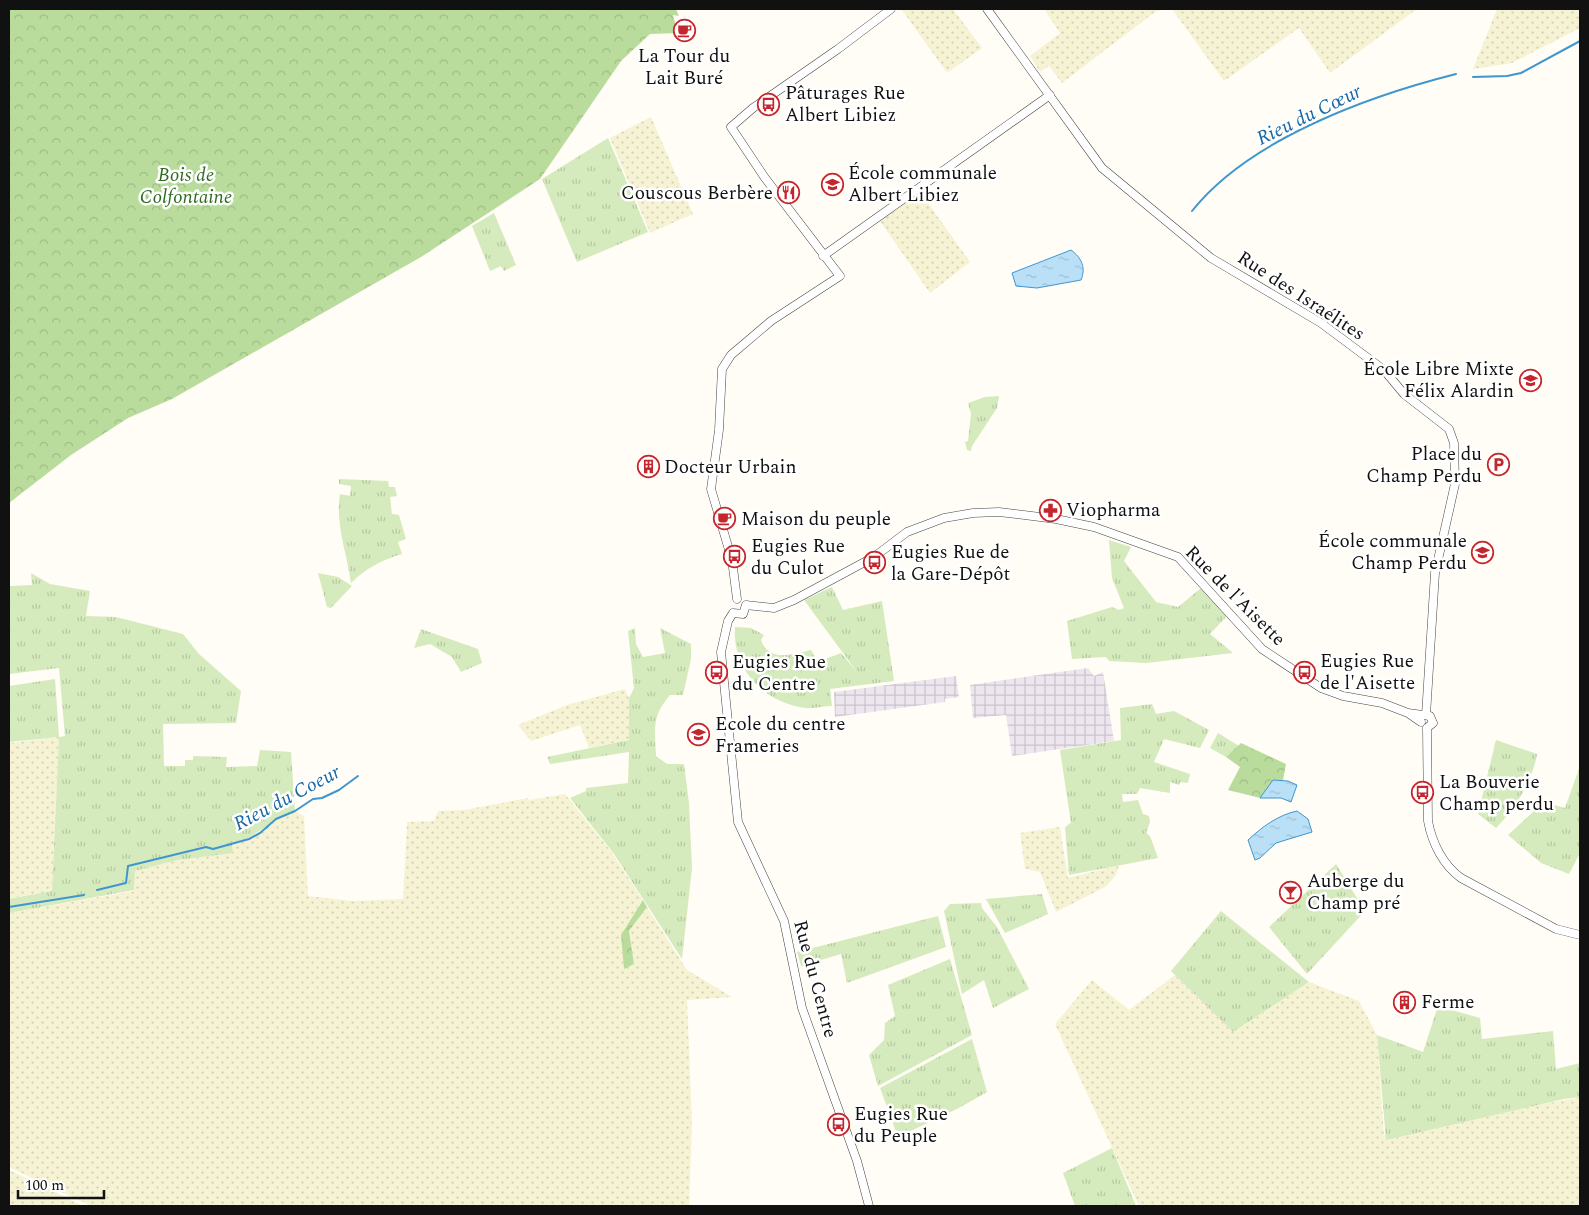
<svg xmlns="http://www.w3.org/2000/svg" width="1589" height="1215" font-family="Spectral,serif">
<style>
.industrial{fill:url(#industrial-grid)}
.farmland{fill:url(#farmland-dots)}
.grass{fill:url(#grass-tufts)}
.forest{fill:url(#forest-crowns)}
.water{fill:url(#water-ripples);stroke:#3f96cf}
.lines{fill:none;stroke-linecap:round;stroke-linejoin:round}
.stream{stroke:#3f96cf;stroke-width:2}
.minor-casing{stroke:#444;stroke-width:9}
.minor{stroke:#fff;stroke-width:8}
.labels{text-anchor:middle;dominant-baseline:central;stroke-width:5;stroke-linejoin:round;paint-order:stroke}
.poi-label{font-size:19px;fill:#111;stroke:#fff;text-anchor:start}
.park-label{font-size:19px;font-style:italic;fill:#2f6b1f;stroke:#fff}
.street-label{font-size:19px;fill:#111;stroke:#fff}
.water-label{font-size:20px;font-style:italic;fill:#1768a6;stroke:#fff}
</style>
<defs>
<pattern id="industrial-grid" width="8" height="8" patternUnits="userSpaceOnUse" patternTransform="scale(1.25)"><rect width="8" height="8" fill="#eee6ef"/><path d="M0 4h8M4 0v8" fill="none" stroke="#cbc4cc"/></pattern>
<pattern id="farmland-dots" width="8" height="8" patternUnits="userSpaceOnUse" patternTransform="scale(1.25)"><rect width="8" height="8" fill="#f6f3d4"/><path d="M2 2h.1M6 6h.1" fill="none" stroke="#d2cfb5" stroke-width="1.8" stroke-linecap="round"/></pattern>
<pattern id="grass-tufts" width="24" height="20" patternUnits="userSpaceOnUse" patternTransform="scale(1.25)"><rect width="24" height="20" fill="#d5ebbd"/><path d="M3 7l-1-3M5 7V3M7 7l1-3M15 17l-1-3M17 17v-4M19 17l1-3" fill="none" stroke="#b6c8a1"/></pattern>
<pattern id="forest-crowns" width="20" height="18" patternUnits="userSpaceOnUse" patternTransform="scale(1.25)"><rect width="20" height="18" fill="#b9dc9c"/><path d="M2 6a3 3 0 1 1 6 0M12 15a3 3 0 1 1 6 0" fill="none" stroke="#9ebc85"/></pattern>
<pattern id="water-ripples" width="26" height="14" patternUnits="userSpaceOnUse" patternTransform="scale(1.25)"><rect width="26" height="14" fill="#b9e0f7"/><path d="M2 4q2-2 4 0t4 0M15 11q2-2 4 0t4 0" fill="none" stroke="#9ebfd3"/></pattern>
</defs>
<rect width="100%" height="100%" fill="#fffdf5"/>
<path class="industrial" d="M 1088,668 L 1094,676 L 1103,672 L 1114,741 L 1012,756 L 1006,715 L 973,718 L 970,685 Z
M 956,676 L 959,697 L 945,699 L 945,702 L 835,717 L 834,692 Z"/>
<path class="farmland" d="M 904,9 L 953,9 L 982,48 L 947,73 L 902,10 Z
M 1044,9 L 1164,9 L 1155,12 L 1062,83 L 1049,66 L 1040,72 L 1030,56 L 1060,33 Z
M 1172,9 L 1417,9 L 1330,73 L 1299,28 L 1224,81 Z
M 1497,9 L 1580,9 L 1580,28 L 1512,63 L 1473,69 Z
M 651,117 L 693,214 L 650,233 L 610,138 Z
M 921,193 L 970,262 L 930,293 L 880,221 Z
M 625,689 L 629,698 L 629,740 L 589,748 L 580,725 L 531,741 L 518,725 L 567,705 Z
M 59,737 L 52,891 L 9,899 L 9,743 Z
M 565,794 L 610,850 L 643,900 L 621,935 L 624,968 L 634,964 L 629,931 L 647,907 L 687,970 L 732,997 L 687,1000 L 692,1123 L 689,1206 L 91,1206 L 9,1167 L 9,913 L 134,891 L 135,871 L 178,860 L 233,852 L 232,844 L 249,839 L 260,833 L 276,819 L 295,811 L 304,816 L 308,896 L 352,901 L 403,899 L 407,822 L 434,821 L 438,811 L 464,810 L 528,798 L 529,800 Z
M 1060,827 L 1068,878 L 1119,865 L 1116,875 L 1107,886 L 1056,912 L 1040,872 L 1025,869 L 1020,833 Z
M 1175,975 L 1233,1032 L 1309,982 L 1359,1001 L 1377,1035 L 1384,1135 L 1580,1097 L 1580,1206 L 1139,1206 L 1055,1024 L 1092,980 L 1129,1010 Z
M 9,1170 L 43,1186 L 83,1206 L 9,1206 Z"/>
<path class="grass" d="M 608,138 L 648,232 L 577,262 L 542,179 Z
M 494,213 L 516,265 L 504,271 L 501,266 L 490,271 L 472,226 Z
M 999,396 L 997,408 L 972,446 L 971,451 L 967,450 L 965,442 L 968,441 L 971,414 L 968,403 L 985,397 Z
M 339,479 L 388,481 L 389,487 L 395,487 L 397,496 L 390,497 L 392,514 L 399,515 L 406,539 L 398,542 L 402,554 C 382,560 366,568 351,583 C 347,553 335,524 340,494 L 350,496 L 351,486 L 339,484 Z
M 1109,540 L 1131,547 L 1124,561 L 1156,602 L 1178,607 L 1201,588 L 1227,616 L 1210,634 L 1233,653 L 1146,663 L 1109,661 L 1106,657 L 1072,659 L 1067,621 L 1112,607 L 1119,610 L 1124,608 L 1112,578 Z
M 31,573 L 50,584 L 90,591 L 86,616 L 116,617 L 183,634 L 199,654 L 241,691 L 236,723 L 163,724 L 164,766 L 185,766 L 185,760 L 193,760 L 193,756 L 227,757 L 226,767 L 257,766 L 260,750 L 291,752 L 295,811 C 271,817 258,838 232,844 L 233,853 L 178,860 L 135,871 L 134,890 L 9,913 L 9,899 L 52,891 L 59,737 L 9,742 L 9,686 L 55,679 L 59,737 L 65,736 L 59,668 L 9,674 L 9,586 L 32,585 Z
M 318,573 L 338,577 L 352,586 L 331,608 L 327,607 Z
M 832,587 L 843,610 L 882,601 L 894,681 L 830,689 L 832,706 C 824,706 813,709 805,708 C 764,702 732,670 735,627 L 751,628 L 764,635 L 761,640 C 769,663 793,654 811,650 L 818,662 L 841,653 L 857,672 L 804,600 Z
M 635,628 L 636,644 L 643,657 L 665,653 L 660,628 L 691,644 L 691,659 L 683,695 L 670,695 C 651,717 655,729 656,756 L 667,764 L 684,764 L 689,803 L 692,868 L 682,959 L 614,854 L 570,798 L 586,791 L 586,788 L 628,783 L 629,752 L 550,764 L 547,757 L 629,740 L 629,698 L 634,688 L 628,631 Z
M 421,629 L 478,649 L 482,663 L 461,672 L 452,657 L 430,644 L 414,648 Z
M 1152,704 L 1156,714 L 1174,711 L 1209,730 L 1200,748 L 1164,739 L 1154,762 L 1190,774 L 1188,783 L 1180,782 L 1179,785 L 1170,782 L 1170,793 L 1140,788 L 1137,794 L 1122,794 L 1123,802 L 1138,800 L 1143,814 L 1149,816 L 1150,822 L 1146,833 L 1150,836 L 1158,858 L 1069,875 L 1065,827 L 1071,823 L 1060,750 L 1121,740 L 1120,708 Z
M 1218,733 L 1239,746 L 1226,757 L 1210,748 Z
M 1496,740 L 1537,754 C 1533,780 1514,810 1496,828 L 1478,814 Z
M 1580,766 L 1580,853 L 1569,874 L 1541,863 L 1508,835 L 1544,802 L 1565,808 Z
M 1336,864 L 1365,911 L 1307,974 L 1269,927 Z
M 1042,894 L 1048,914 L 1005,933 L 986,899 Z
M 981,903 L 982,908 L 997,927 L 1029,989 L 993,1008 L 984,980 L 962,994 L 944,911 L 950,904 Z
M 1221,911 L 1309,982 L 1233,1032 L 1171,971 Z
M 938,916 L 946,947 L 847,983 L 841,954 L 801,966 L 797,952 Z
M 950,959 L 972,1035 L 878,1086 L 869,1055 L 884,1040 L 885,1023 L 895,1016 L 888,985 Z
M 1438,1006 L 1480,1018 L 1482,1039 L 1553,1031 L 1556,1069 L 1580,1063 L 1580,1097 L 1564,1099 L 1386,1140 L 1377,1035 L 1423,1052 Z
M 972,1039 L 987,1092 L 957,1109 L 898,1137 L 880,1088 Z
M 1112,1148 L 1136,1206 L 1075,1206 L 1063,1173 Z"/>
<path class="forest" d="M 9,9 L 676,9 L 679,16 L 673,15 L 678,33 L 650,34 L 621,61 L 540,179 L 421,257 L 172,399 L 128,418 L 71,455 L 9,503 Z
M 1241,743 L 1286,764 L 1283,780 L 1273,780 L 1260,798 L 1228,790 L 1240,767 L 1226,757 Z
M 643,900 L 647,907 L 629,931 L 634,964 L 624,969 L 621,935 Z"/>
<path class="water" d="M 1071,250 C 1082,258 1086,268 1081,280 L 1037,288 L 1016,286 L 1012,273 Z
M 1273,780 L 1288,781 L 1297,785 L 1291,802 L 1281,798 L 1260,798 Z
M 1297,811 L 1308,819 L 1312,832 L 1276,843 L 1260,858 L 1255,860 L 1248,840 C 1262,827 1278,815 1297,811 Z"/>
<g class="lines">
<path class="stream" d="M 1473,77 L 1507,76 L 1521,73 L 1580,41
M 1192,211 C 1249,139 1369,96 1456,74
M 97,890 L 126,883 L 128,866 L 206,847 L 213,849 L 249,839 L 260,833 L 276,819 L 295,811 L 313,799 L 322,798 L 339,790 L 358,776
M 9,907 L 84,895"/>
<defs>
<path id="minor" d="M 987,9 L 1102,168 L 1211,258 L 1321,323 L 1384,370 L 1404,394 L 1449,429 L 1454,443 L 1455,484 L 1435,573 L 1426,715
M 823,256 L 1050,95
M 737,599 L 732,560 L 711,489 L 719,430 L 722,369 L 731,355 L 771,321 L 840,276 L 765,178 L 731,127 L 753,108 L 838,49 L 891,9
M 746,605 L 774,608 L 794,600 L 874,557 L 907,532 L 944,518 L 973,513 L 999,512 L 1056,519 L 1094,527 L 1178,557 L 1262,649 L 1321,688 L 1343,696 L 1382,703 L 1408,713 L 1430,716 L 1433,723 L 1427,728
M 733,613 L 728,621 L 721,652 L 738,822 L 784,921 L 802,1008 L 857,1161 L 869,1206
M 733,613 L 743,614 L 746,605
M 1408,713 L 1421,722
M 1427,728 L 1428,821 C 1432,843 1443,865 1461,878 L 1556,929 L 1580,935"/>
</defs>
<use href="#minor" class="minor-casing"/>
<use href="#minor" class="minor"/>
</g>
<defs>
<symbol id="cafe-ring" viewBox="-11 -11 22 22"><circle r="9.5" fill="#fff" stroke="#c4262e" stroke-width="1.5"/><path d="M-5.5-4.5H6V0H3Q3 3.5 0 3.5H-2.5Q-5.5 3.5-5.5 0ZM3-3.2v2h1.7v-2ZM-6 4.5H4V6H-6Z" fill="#c4262e"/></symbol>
<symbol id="bus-ring" viewBox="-11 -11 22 22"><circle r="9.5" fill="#fff" stroke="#c4262e" stroke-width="1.5"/><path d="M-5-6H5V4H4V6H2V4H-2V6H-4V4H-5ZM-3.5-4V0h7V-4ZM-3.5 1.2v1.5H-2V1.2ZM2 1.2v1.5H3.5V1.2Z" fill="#c4262e"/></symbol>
<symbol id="school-ring" viewBox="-11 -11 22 22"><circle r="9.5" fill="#fff" stroke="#c4262e" stroke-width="1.5"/><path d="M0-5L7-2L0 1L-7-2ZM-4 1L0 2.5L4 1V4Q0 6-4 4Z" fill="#c4262e"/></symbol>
<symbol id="restaurant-ring" viewBox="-11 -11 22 22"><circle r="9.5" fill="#fff" stroke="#c4262e" stroke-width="1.5"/><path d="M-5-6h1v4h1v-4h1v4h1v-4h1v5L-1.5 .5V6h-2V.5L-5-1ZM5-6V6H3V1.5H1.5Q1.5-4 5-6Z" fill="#c4262e"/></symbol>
<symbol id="parking-ring" viewBox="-11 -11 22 22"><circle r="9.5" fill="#fff" stroke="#c4262e" stroke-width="1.5"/><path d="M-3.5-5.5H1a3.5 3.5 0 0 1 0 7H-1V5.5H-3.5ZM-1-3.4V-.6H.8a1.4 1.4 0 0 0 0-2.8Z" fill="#c4262e"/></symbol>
<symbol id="building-ring" viewBox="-11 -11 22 22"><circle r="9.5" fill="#fff" stroke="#c4262e" stroke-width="1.5"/><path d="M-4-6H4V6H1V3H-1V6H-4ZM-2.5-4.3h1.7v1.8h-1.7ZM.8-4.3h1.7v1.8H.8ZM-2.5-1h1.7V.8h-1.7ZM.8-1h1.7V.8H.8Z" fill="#c4262e"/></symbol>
<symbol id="pharmacy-ring" viewBox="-11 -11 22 22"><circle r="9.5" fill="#fff" stroke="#c4262e" stroke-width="1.5"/><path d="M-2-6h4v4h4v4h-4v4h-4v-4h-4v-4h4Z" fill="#c4262e"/></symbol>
<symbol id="bar-ring" viewBox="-11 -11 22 22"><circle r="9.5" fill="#fff" stroke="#c4262e" stroke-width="1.5"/><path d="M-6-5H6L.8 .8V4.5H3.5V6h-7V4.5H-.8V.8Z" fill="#c4262e"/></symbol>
</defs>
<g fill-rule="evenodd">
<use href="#cafe-ring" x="672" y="18" width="25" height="25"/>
<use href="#bus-ring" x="756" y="92" width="25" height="25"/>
<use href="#school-ring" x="820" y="172" width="25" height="25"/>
<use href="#restaurant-ring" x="776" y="180" width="25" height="25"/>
<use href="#school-ring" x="1518" y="368" width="25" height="25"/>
<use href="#parking-ring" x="1486" y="452" width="25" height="25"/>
<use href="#building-ring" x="636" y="454" width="25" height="25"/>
<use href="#pharmacy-ring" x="1038" y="498" width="25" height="25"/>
<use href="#cafe-ring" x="712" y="506" width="25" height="25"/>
<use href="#school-ring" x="1470" y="540" width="25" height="25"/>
<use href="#bus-ring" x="722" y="544" width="25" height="25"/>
<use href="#bus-ring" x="862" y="550" width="25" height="25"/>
<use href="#bus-ring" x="1292" y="660" width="25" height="25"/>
<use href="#bus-ring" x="704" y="660" width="25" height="25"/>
<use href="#school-ring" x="686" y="722" width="25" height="25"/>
<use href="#bus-ring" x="1410" y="780" width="25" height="25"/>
<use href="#bar-ring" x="1278" y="880" width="25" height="25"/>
<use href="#building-ring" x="1392" y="990" width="25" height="25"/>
<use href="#bus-ring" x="826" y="1112" width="25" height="25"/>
</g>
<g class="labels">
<g class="poi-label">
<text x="684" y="56" text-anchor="middle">La Tour du<tspan x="684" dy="22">Lait Buré</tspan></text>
<text x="785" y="93">Pâturages Rue<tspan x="785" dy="22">Albert Libiez</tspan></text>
<text x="848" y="173">École communale<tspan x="848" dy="22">Albert Libiez</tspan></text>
<text x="773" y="193" text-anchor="end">Couscous Berbère</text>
<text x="1514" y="369" text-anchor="end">École Libre Mixte<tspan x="1514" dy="22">Félix Alardin</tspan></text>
<text x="1482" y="454" text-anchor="end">Place du<tspan x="1482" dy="22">Champ Perdu</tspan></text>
<text x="664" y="467">Docteur Urbain</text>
<text x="1066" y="510">Viopharma</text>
<text x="741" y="519">Maison du peuple</text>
<text x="1467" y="541" text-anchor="end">École communale<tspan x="1467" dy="22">Champ Perdu</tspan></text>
<text x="751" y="546">Eugies Rue<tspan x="751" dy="22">du Culot</tspan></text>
<text x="891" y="552">Eugies Rue de<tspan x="891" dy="22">la Gare-Dépôt</tspan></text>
<text x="1320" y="661">Eugies Rue<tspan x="1320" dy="22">de l'Aisette</tspan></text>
<text x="732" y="662">Eugies Rue<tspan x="732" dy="22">du Centre</tspan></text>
<text x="715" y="724">Ecole du centre<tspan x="715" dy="22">Frameries</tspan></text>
<text x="1439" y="782">La Bouverie<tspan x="1439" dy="22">Champ perdu</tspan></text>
<text x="1307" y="881">Auberge du<tspan x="1307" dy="22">Champ pré</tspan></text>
<text x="1421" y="1002">Ferme</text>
<text x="854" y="1114">Eugies Rue<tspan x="854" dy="22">du Peuple</tspan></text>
</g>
<g class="park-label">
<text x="186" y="175">Bois de<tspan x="186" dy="22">Colfontaine</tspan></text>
</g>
<g class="street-label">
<text transform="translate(1301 296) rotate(33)">Rue des Israélites</text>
<text transform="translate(1235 596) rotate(45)">Rue de l'Aisette</text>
<text transform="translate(815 979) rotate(75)">Rue du Centre</text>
</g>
<g class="water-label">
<text transform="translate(1309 115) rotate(-26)">Rieu du Cœur</text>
<text transform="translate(287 798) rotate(-28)">Rieu du Coeur</text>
</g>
</g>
<rect width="1589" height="1215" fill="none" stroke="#111111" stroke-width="20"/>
<path d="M18 1190v8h86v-8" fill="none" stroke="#111111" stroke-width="2.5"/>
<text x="25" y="1190" font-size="15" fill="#111111" stroke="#ffffff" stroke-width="4" paint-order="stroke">100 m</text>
</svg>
